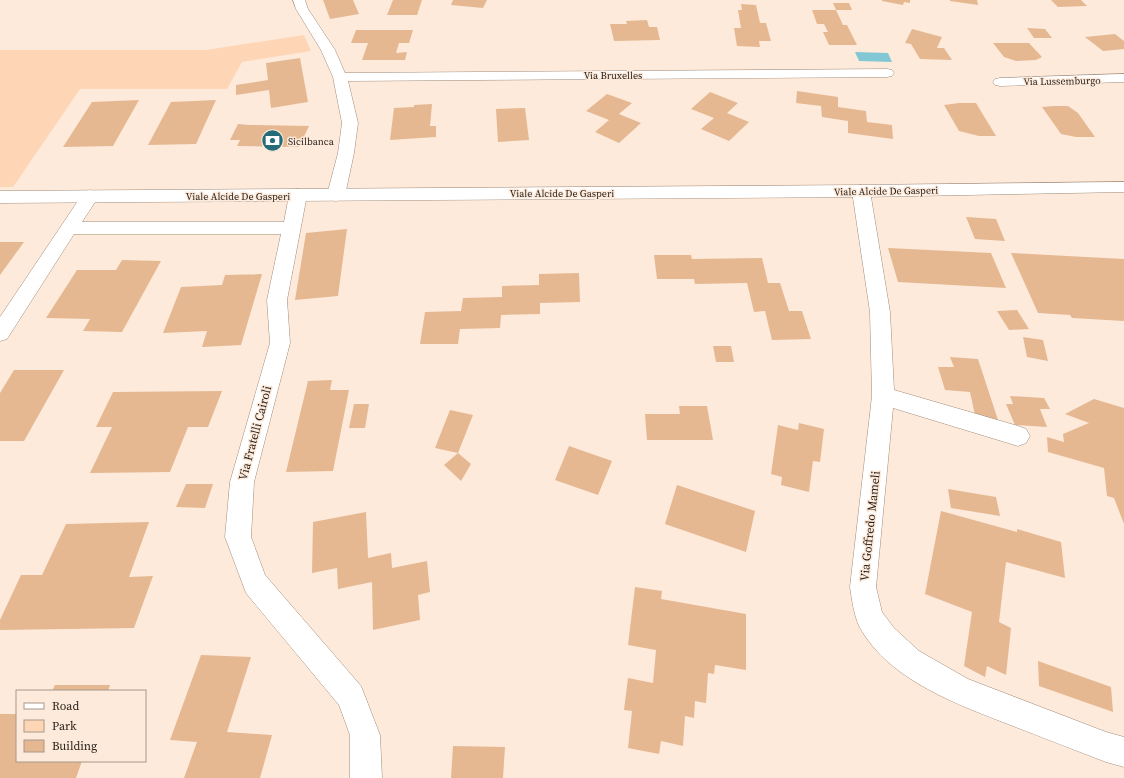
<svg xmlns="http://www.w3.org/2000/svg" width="1124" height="778" font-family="'Source Serif 4',serif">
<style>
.green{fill:#fed5b5}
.water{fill:#81c7d4}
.building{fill:#e5b892}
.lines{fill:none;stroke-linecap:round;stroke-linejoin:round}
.minor-casing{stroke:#a18c7b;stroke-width:1}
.major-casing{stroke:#a18c7b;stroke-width:1}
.minor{fill:#fff;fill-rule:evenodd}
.major{fill:#fff;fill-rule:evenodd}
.labels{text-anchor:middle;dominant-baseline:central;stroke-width:3;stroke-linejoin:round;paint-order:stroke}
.far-street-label{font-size:10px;fill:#251d16;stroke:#fdeadb}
.far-poi-label{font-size:10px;fill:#251d16;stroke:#fdeadb;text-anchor:start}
.street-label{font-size:12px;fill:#251d16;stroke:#fdeadb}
</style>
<rect width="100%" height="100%" fill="#fdeadb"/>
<path class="green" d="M 304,35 L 311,51 L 242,62 L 227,89 L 80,89 L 13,187 L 0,187 L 0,50 L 206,50 Z"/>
<path class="water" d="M 855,52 L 888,53 L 892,62 L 859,61 Z"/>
<path class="building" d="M 323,0 L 353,0 L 359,14 L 330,19 Z
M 393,0 L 422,0 L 417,15 L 387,15 Z
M 453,0 L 487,0 L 483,8 L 451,5 Z
M 882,0 L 910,0 L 910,3 L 904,2 L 903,5 L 882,1 Z
M 950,0 L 977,0 L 978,5 L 950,1 Z
M 1051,0 L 1081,0 L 1087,6 L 1058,7 Z
M 833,3 L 849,3 L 852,10 L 836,10 Z
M 741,4 L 756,5 L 760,23 L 766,23 L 771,41 L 759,41 L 760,47 L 737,46 L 734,28 L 741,28 L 738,10 L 742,10 Z
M 812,10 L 836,10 L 843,25 L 847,25 L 857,45 L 829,45 L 823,32 L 828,32 L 824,24 L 817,24 Z
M 647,20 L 649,27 L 657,27 L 660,40 L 614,41 L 610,24 L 627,24 L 626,21 Z
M 1027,28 L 1045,29 L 1052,38 L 1034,38 Z
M 912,29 L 942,37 L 937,48 L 944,48 L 952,60 L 920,59 L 911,44 L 905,43 Z
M 356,30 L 413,30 L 409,43 L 399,43 L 396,53 L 407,52 L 405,60 L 362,60 L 368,43 L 351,43 Z
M 1115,34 L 1124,41 L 1124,49 L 1103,51 L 1085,37 Z
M 993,43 L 1029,43 L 1042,57 L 1036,60 L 1016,61 L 1004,57 Z
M 300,58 L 308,102 L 271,108 L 269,90 L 236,95 L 236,85 L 268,80 L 266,63 Z
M 797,91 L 838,97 L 838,107 L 866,111 L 867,122 L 892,125 L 893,139 L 848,133 L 848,121 L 822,117 L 821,106 L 796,103 Z
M 710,92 L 738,103 L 727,113 L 749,122 L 729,141 L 701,129 L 714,118 L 691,109 Z
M 607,94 L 632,103 L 619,114 L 641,123 L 619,143 L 595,132 L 609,120 L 586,111 Z
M 139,100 L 113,146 L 63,147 L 92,102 Z
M 216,100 L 196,144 L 148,145 L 171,102 Z
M 959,103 L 976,103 L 996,136 L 979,136 L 959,131 L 944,105 Z
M 432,104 L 430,126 L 436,126 L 436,137 L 390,140 L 394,108 L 414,107 L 414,105 Z
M 1054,106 L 1068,106 L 1078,113 L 1095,137 L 1076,137 L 1061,134 L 1042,107 Z
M 525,108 L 529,140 L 498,142 L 496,109 Z
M 238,124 L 249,125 L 309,126 L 299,147 L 237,146 L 240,140 L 230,140 Z
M 966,217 L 996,219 L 1005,241 L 975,239 Z
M 347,229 L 338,296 L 295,300 L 306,233 Z
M 0,242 L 24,242 L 0,275 Z
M 888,248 L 991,253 L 1006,288 L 898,282 Z
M 1011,253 L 1124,259 L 1124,321 L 1072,318 L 1070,315 L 1038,313 Z
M 654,255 L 691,255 L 692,259 L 762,258 L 768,283 L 780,283 L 789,311 L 802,311 L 811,339 L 772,340 L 765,311 L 754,312 L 747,283 L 695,284 L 694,279 L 657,279 Z
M 122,260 L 161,261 L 122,332 L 83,331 L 90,319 L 46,318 L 77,270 L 116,270 Z
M 579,273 L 580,302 L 540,303 L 540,314 L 501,315 L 500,328 L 460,329 L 458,344 L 420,344 L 425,312 L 461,311 L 463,298 L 502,297 L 502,286 L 539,285 L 539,274 Z
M 262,274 L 241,345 L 202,347 L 207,331 L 163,333 L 181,287 L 222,285 L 225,275 Z
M 1017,310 L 1029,329 L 1009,330 L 997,311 Z
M 1023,337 L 1043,340 L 1048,361 L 1027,357 Z
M 713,346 L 731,346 L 734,362 L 716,362 Z
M 950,357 L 978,359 L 998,420 L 975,415 L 970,392 L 945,390 L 938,367 L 954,367 Z
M 14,370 L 64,370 L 24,441 L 0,441 L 0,393 Z
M 332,380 L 330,390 L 349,390 L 333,471 L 286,472 L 308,381 Z
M 222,391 L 208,427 L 188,427 L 170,472 L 90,473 L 112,427 L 96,427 L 113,392 Z
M 1010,396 L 1044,398 L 1050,409 L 1040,409 L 1047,427 L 1015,425 L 1006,404 L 1013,404 Z
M 1094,399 L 1124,408 L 1124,524 L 1114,498 L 1107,496 L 1104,468 L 1048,452 L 1047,437 L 1064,442 L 1063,434 L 1089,423 L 1065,414 Z
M 354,404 L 369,404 L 365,428 L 349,428 Z
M 679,406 L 707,406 L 713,440 L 647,440 L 645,414 L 680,414 Z
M 450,410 L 473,415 L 458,453 L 471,464 L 461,481 L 444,465 L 458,453 L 435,448 Z
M 799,423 L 824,429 L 820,462 L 813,461 L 809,492 L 781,485 L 782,477 L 771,474 L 778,425 L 798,430 Z
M 569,446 L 612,461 L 598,495 L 555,480 Z
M 186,484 L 213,484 L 205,508 L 176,507 Z
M 677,485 L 755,511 L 746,552 L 665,524 Z
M 948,489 L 996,497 L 1000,516 L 951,508 Z
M 941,511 L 1017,532 L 1017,529 L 1061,542 L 1065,578 L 1006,562 L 999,622 L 1011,628 L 1006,675 L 987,666 L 985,677 L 964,666 L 972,612 L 925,594 Z
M 366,512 L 368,558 L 391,553 L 392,568 L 427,561 L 430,592 L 418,595 L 420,620 L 373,630 L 372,582 L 338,589 L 337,568 L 312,573 L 313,522 Z
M 149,522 L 129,577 L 153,576 L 134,628 L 0,630 L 0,620 L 21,575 L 42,575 L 66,524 Z
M 635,587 L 662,591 L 661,599 L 746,614 L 746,670 L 715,665 L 714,674 L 708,673 L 706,703 L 695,701 L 694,718 L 685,716 L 683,746 L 661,741 L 659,754 L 628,748 L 632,711 L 624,710 L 628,678 L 653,683 L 656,650 L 628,645 Z
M 201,655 L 251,657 L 227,732 L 272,735 L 260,778 L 184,778 L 197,742 L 170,740 Z
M 1038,661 L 1111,687 L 1113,712 L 1039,686 Z
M 55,685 L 110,685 L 108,691 L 52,691 Z
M 0,714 L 17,714 L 17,761 L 82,761 L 76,778 L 0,778 Z
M 453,746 L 505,747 L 503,778 L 451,778 Z"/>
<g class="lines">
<defs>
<path id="minor" d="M 293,0 L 305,0 L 308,9 L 335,50 L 345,73 L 887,69 L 892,70 L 894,73 L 892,76 L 887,77 L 348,81 L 358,123 L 354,153 L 345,195 L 342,199 L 336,201 L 330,199 L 327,195 L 338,153 L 342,123 L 333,77 L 321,50 L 296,9 Z
M 1124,74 L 1124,82 L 1000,86 L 995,85 L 993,82 L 995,79 L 1000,78 Z
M 861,185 L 867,187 L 870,191 L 890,312 L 894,390 L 1018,426 L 1026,429 L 1030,436 L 1026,443 L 1018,446 L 893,408 L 876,587 L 882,612 L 894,628 L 919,651 L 968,679 L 1106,732 L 1124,737 L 1124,767 L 1106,762 C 1075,750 1044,738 1013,726 C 959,705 890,681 860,628 C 854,616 852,600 850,587 L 872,396 L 870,312 L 852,191 L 855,187 Z
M 298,189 L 304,191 L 307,195 L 287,300 L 290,343 L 254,482 L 251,537 L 265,575 L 361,686 L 380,735 L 382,778 L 350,778 L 350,735 L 339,705 L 246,593 L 225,537 L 230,482 L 270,343 L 267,300 L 281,234 L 74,234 L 7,339 L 0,341 L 0,317 L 84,192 L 90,190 L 96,192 L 99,196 L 82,222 L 284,222 L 289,195 L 292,191 Z"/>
<path id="major" d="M 1124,182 L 1124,192 L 861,197 L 0,203 L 0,191 L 861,185 Z"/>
</defs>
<use href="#minor" class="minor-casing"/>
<use href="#major" class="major-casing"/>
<use href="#minor" class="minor"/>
<use href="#major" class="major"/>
</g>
<defs>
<symbol id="bank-disc" viewBox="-11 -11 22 22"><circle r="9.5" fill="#246c78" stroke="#fdeadb"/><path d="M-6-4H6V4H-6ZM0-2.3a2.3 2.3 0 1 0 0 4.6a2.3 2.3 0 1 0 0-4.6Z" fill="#fff"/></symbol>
</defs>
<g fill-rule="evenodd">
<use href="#bank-disc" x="260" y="128" width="25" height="25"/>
</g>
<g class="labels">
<g class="far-street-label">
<text x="613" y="75">Via Bruxelles</text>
<text transform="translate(1062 81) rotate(-1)">Via Lussemburgo</text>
<text transform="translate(886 191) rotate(-1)">Viale Alcide De Gasperi</text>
<text x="562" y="193">Viale Alcide De Gasperi</text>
<text x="238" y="196">Viale Alcide De Gasperi</text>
</g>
<g class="far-poi-label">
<text x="288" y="141">Sicilbanca</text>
</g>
<g class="street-label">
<text transform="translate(255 433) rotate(-75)">Via Fratelli Cairoli</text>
<text transform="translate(870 526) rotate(-84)">Via Goffredo Mameli</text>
</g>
</g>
<rect x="16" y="690" width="130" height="72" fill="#fdeadb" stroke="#a7988c"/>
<rect x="24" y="703" width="20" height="6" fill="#ffffff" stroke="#a7988c"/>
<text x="52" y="710" font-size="12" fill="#251d16">Road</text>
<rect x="24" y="720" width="20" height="12" fill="#fed5b5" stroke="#a7988c"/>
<text x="52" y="730" font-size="12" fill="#251d16">Park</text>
<rect x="24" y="740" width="20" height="12" fill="#e5b892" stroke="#a7988c"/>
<text x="52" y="750" font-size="12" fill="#251d16">Building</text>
</svg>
